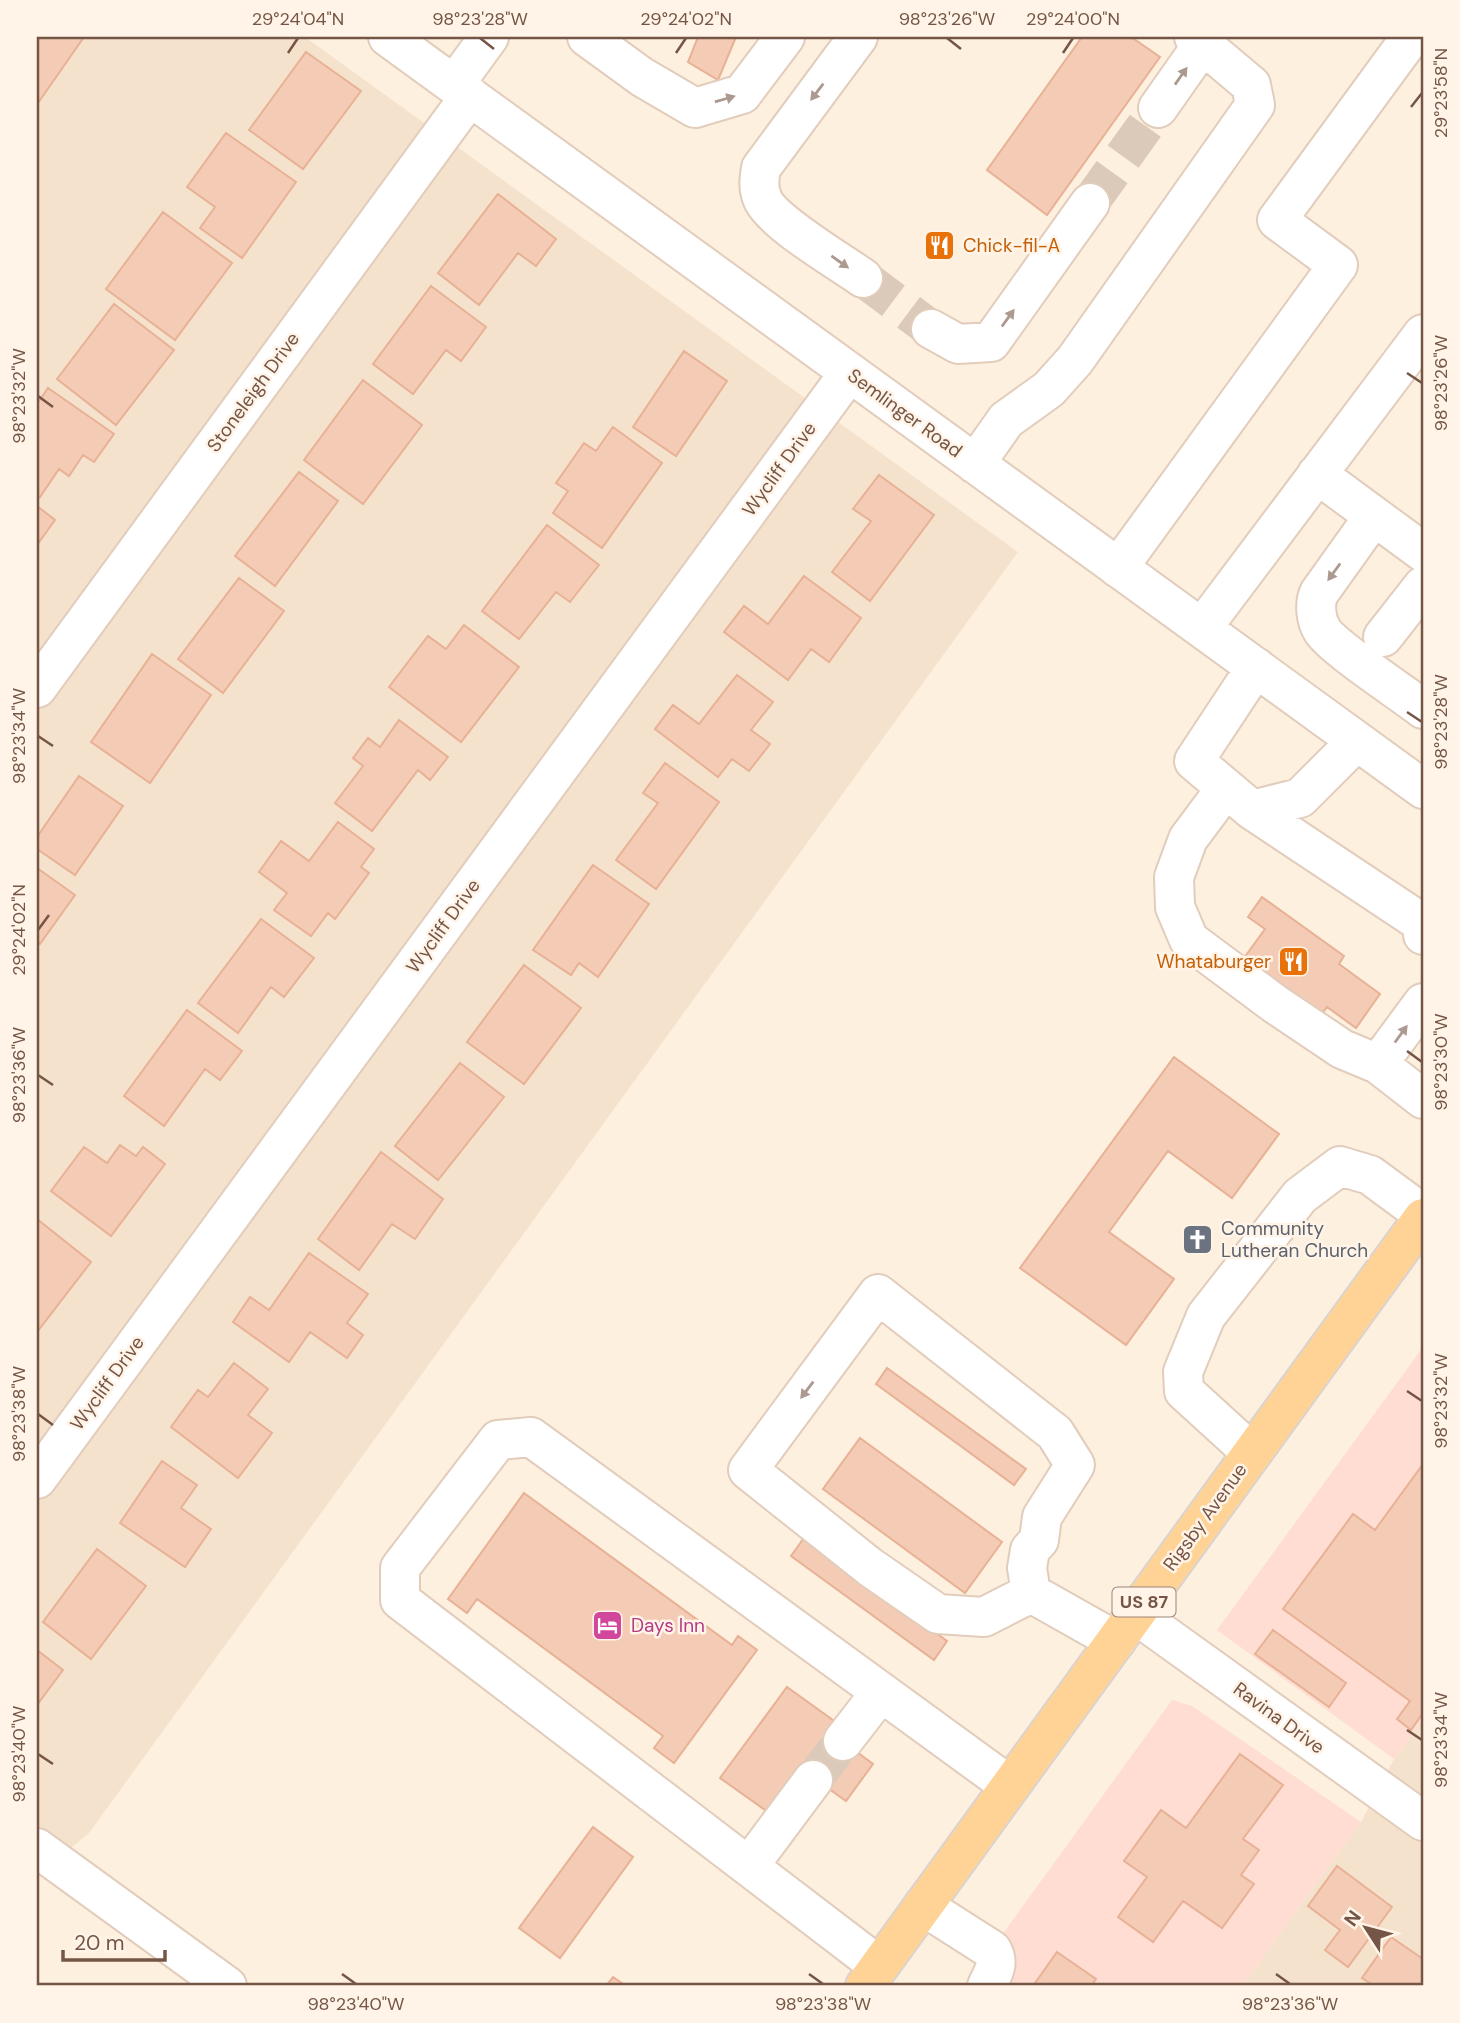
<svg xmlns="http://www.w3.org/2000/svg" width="1460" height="2023" font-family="'DM Sans',sans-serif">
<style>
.residential{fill:#f5e2cd}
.commercial{fill:#ffddd2}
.building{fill:#f4ccb5;stroke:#e8b195;stroke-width:2}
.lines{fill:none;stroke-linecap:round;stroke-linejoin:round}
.minor-tunnel{stroke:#dbc9b9;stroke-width:38;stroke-dasharray:38 19;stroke-linecap:butt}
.minor-casing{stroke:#e2ccbb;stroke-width:42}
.major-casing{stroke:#dbd3cf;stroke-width:42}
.minor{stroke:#fff;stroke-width:38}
.major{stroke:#ffd395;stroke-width:38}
.oneway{fill:#ac9990}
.ticks{fill:none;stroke:#755546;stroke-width:2.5}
.labels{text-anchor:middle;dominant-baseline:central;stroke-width:5;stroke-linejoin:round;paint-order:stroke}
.shield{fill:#fff4e7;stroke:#9e8576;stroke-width:2}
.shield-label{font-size:18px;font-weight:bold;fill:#755546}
.food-label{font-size:19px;fill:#c56008;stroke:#fff4e7;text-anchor:start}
.street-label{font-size:19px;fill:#755546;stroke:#fff4e7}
.worship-label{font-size:19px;fill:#5b616d;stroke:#fff4e7;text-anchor:start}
.hotel-label{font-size:19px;fill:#b23c85;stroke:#fff4e7;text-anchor:start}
.neatline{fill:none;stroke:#755546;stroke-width:2.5}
.ticks-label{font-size:18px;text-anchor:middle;fill:#755546}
</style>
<rect width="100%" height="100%" fill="#fdf0df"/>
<path class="residential" d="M 37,37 L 305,37 L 1018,552 L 89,1833 L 37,1876 Z
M 1423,1719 L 1423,1986 L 1242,1986 L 1361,1822 L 1394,1759 Z"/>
<path class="commercial" d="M 1423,1347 L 1423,1719 L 1394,1759 L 1217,1630 Z
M 1172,1700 L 1192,1706 L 1361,1822 L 1242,1986 L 965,1986 Z"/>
<path class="building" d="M 37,37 L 84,37 L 38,103 L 37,102 Z
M 698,37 L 736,37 L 718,80 L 688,62 Z
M 1082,37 L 1131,37 L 1160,57 L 1047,215 L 987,170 Z
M 306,52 L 361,91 L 303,169 L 249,130 Z
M 226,133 L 296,182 L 242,258 L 200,228 L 215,207 L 187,187 Z
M 498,194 L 556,239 L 536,266 L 518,253 L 479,305 L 438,273 Z
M 163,212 L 232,263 L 175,340 L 106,289 Z
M 431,286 L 486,327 L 461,361 L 446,350 L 413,394 L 373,364 Z
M 114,304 L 174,350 L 116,425 L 57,379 Z
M 684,351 L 727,381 L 676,456 L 633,427 Z
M 363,380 L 422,425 L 363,504 L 304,460 Z
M 48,388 L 114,434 L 94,462 L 83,455 L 69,476 L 59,469 L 40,497 L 37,495 L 37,404 Z
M 613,427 L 662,463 L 602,548 L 553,513 L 568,491 L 556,483 L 584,443 L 596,451 Z
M 299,472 L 338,501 L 275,586 L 235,556 Z
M 879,475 L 934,515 L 870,601 L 832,572 L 871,521 L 853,509 Z
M 37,506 L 55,520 L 37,545 Z
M 547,525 L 599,565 L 570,602 L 556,592 L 519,639 L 482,611 Z
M 804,576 L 861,618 L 829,662 L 811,649 L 788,680 L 724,632 L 744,606 L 768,624 Z
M 239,578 L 284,611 L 223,693 L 178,659 Z
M 464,625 L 519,667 L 461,742 L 389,687 L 428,636 L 446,649 Z
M 152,654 L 211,695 L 150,783 L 91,742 Z
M 737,675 L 773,702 L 751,730 L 770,744 L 749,771 L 732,759 L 718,777 L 655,729 L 673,705 L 699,724 Z
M 399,720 L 448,757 L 430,780 L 418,770 L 372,831 L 335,803 L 363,766 L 353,758 L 368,738 L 380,747 Z
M 665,763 L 719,802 L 656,889 L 616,860 L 658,803 L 643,793 Z
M 79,776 L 123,806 L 75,875 L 37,849 L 37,837 Z
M 338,822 L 374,849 L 361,867 L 369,873 L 335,919 L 328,913 L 311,936 L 274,910 L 287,893 L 259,872 L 281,841 L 309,861 Z
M 593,865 L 649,904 L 598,977 L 579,963 L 571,975 L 533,950 Z
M 37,868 L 75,895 L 40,944 L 37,941 Z
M 1262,897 L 1344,956 L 1339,964 L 1380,994 L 1356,1028 L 1327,1007 L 1321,1015 L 1244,958 L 1265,929 L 1248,917 Z
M 261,919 L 314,958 L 284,997 L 271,987 L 238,1033 L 198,1003 Z
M 524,965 L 581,1008 L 524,1084 L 467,1042 Z
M 187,1010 L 242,1051 L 220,1080 L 205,1069 L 164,1126 L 124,1096 Z
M 1174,1057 L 1279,1134 L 1232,1198 L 1168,1151 L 1109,1232 L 1174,1279 L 1126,1345 L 1020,1268 Z
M 460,1063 L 504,1097 L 438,1180 L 395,1146 Z
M 120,1145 L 136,1156 L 143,1147 L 165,1164 L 111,1236 L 51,1191 L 84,1147 L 107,1163 Z
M 381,1152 L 443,1199 L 415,1239 L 392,1224 L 359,1270 L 318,1239 Z
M 37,1219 L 91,1262 L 37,1332 Z
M 309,1253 L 368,1294 L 347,1323 L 363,1335 L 347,1358 L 310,1332 L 289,1362 L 233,1322 L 250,1297 L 269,1310 Z
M 234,1363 L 268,1389 L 248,1415 L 272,1433 L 238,1478 L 171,1427 L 198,1390 L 208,1397 Z
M 887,1368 L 1026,1469 L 1014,1485 L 876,1384 Z
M 860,1438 L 1002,1542 L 965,1593 L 823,1489 Z
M 162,1461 L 197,1485 L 181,1508 L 211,1529 L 185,1567 L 120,1523 Z
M 1423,1464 L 1423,1713 L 1411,1730 L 1397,1719 L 1410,1701 L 1283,1609 L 1353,1514 L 1375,1530 Z
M 524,1493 L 732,1645 L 738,1636 L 757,1650 L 674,1763 L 654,1748 L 663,1736 L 477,1599 L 467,1613 L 448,1599 Z
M 804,1538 L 947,1641 L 934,1660 L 791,1556 Z
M 97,1549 L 146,1586 L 91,1659 L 43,1622 Z
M 1273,1630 L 1346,1683 L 1329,1707 L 1255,1654 Z
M 37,1650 L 63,1670 L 37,1705 Z
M 787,1687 L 837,1723 L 830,1732 L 873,1764 L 846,1801 L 800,1768 L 768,1812 L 720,1778 Z
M 1240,1754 L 1283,1785 L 1243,1839 L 1259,1850 L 1241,1875 L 1254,1884 L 1222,1928 L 1183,1901 L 1153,1942 L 1118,1917 L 1147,1877 L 1124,1861 L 1161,1810 L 1186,1828 Z
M 593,1827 L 633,1857 L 560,1958 L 519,1928 Z
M 1337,1866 L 1392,1907 L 1348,1967 L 1325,1950 L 1340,1930 L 1308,1906 Z
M 1391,1937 L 1423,1959 L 1423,1986 L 1374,1986 L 1362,1978 Z
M 1057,1952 L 1096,1979 L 1091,1986 L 1033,1986 Z
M 613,1977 L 626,1986 L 606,1986 Z"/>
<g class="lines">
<path class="minor-tunnel" d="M 1090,203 L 1158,108
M 863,278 L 931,329
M 813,1780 L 843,1741"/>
<defs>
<path id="minor" d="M 388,37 L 1423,789
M 587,37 L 642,77 L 695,108 L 742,94 L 785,37
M 858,37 L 761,168 C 759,180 758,189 763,200 C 774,223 839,261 863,278
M 454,85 L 489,37
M 1158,108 L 1203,44
M 931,329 L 958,344 L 991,342 L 1090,203
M 975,464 L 1006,420 L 1049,389 L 1075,360 L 1255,105 L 1251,85 L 1194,37
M 1317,474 L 1423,552
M 1374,516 L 1319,593 C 1314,604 1316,620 1322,630 C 1332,647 1404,694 1423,709
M 1118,568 L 1338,265 L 1277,220 L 1411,37
M 1202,628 L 1423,334
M 1383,637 L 1423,586
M 1256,667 L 1194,761 L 1252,810 L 1300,798 L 1357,741
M 37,688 L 470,96
M 1226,788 L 1188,839 L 1174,877 L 1175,907 L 1189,940 L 1275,1004 L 1342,1049 L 1378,1064 L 1423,1099
M 1252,810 L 1422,923 L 1423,935
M 1378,1064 L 1423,1003
M 1252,1453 L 1184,1391 L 1183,1372 L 1206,1316 L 1300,1196 L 1340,1166 L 1370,1175 L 1423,1214
M 37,1479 L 849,373
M 1031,1593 L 1027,1568 L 1030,1550 L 1039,1540 L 1042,1517 L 1075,1465 L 1055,1433 L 878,1294 L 748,1470 L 870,1567 L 938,1614 L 984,1617 L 1031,1593 L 1116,1641
M 1135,1614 L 1423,1821
M 843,1741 L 881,1692
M 37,1848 L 227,1986
M 749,1866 L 813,1780
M 923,1906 L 992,1950 C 1000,1964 993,1973 987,1986
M 879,1966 L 400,1600 L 400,1568 L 498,1440 L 531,1437 L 1010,1786"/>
<path id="major" d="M 865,1986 L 1423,1218"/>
</defs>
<use href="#minor" class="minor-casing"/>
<use href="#major" class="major-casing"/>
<use href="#minor" class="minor"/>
<use href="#major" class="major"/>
</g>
<defs><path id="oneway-solid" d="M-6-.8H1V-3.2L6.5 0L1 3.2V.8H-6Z" transform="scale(1.75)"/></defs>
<g class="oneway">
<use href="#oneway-solid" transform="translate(1181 76) rotate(-55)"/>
<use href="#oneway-solid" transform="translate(817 92) rotate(127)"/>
<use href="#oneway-solid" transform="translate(725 99) rotate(-16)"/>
<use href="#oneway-solid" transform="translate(840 262) rotate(35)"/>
<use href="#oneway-solid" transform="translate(1008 318) rotate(-54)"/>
<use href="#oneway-solid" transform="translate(1334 572) rotate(126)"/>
<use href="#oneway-solid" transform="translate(1401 1034) rotate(-54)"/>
<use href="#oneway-solid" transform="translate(807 1390) rotate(127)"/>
</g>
<path class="ticks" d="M 480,38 L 494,49M 947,38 L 961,49M 288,53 L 298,38M 676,53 L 686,38M 1063,53 L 1073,38M 1411,107 L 1422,93M 1407,373 L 1422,383M 38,396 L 53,407M 1407,712 L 1422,722M 38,736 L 53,746M 38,930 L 49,915M 1407,1051 L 1422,1062M 38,1075 L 53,1085M 1407,1391 L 1422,1401M 38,1414 L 53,1425M 1407,1730 L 1422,1740M 38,1754 L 53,1764M 342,1974 L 356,1984M 809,1974 L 823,1984M 1276,1974 L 1290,1984"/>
<defs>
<symbol id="restaurant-square" viewBox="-11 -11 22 22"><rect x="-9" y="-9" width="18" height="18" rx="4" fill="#e8710a" stroke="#fff4e7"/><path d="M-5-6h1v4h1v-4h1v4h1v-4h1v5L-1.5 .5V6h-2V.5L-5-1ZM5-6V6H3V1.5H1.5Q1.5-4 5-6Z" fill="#fff"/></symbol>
<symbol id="church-square" viewBox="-11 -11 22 22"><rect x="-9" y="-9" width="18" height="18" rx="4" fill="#6b7280" stroke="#fff4e7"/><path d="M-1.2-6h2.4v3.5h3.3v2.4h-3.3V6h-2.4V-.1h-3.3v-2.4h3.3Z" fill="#fff"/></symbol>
<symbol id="hotel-square" viewBox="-11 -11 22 22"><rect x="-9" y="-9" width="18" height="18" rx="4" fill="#d1479c" stroke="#fff4e7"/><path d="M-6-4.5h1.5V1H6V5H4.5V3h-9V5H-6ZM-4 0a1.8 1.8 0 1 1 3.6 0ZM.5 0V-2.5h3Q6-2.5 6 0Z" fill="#fff"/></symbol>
</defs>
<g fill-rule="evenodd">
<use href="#restaurant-square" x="922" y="228" width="35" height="35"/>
<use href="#restaurant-square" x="1276" y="944" width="35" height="35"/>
<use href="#church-square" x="1180" y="1222" width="35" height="35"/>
<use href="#hotel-square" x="590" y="1608" width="35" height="35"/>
</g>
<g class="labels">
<rect class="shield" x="1112.5" y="1587.5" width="63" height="29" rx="5"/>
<g class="shield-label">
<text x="1144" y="1602">US 87</text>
</g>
<g class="food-label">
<text x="963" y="245">Chick-fil-A</text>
<text x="1271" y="961" text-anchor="end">Whataburger</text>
</g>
<g class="street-label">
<text transform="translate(253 392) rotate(-54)">Stoneleigh Drive</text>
<text transform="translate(905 413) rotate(36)">Semlinger Road</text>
<text transform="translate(779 469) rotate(-54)">Wycliff Drive</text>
<text transform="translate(443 926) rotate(-54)">Wycliff Drive</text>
<text transform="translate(107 1383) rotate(-54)">Wycliff Drive</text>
<text transform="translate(1205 1517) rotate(-54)">Rigsby Avenue</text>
<text transform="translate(1279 1718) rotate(36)">Ravina Drive</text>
</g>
<g class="worship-label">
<text x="1221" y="1228">Community<tspan x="1221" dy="22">Lutheran Church</tspan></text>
</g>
<g class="hotel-label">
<text x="631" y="1625">Days Inn</text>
</g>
</g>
<rect width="1460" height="2023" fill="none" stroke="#fff4e7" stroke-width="77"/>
<g transform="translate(1366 1928) rotate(306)" stroke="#fff4e7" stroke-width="5" paint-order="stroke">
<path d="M0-5L12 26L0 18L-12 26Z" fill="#755546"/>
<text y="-10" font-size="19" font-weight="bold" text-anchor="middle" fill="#755546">N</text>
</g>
<path d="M63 1950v10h102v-10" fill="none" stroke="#755546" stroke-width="3.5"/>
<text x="74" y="1950" font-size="21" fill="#755546" stroke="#fff4e7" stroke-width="5" paint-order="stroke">20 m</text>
<rect x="38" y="38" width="1384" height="1946" class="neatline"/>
<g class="ticks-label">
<text x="298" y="25">29°24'04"N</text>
<text x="480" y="25">98°23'28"W</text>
<text x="686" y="25">29°24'02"N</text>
<text x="947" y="25">98°23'26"W</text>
<text x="1073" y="25">29°24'00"N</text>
<text transform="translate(1441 93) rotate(-90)" y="6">29°23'58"N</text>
<text transform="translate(1441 383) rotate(-90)" y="6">98°23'26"W</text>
<text transform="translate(19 396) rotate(-90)" y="6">98°23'32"W</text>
<text transform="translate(1441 722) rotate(-90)" y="6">98°23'28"W</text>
<text transform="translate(19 736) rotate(-90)" y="6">98°23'34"W</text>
<text transform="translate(19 930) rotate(-90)" y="6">29°24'02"N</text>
<text transform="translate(1441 1062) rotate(-90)" y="6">98°23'30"W</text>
<text transform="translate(19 1075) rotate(-90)" y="6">98°23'36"W</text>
<text transform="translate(1441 1401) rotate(-90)" y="6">98°23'32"W</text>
<text transform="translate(19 1414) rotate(-90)" y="6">98°23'38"W</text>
<text transform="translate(1441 1740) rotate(-90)" y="6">98°23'34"W</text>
<text transform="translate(19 1754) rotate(-90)" y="6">98°23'40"W</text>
<text x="356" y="2010">98°23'40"W</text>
<text x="823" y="2010">98°23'38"W</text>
<text x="1290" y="2010">98°23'36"W</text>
</g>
</svg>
